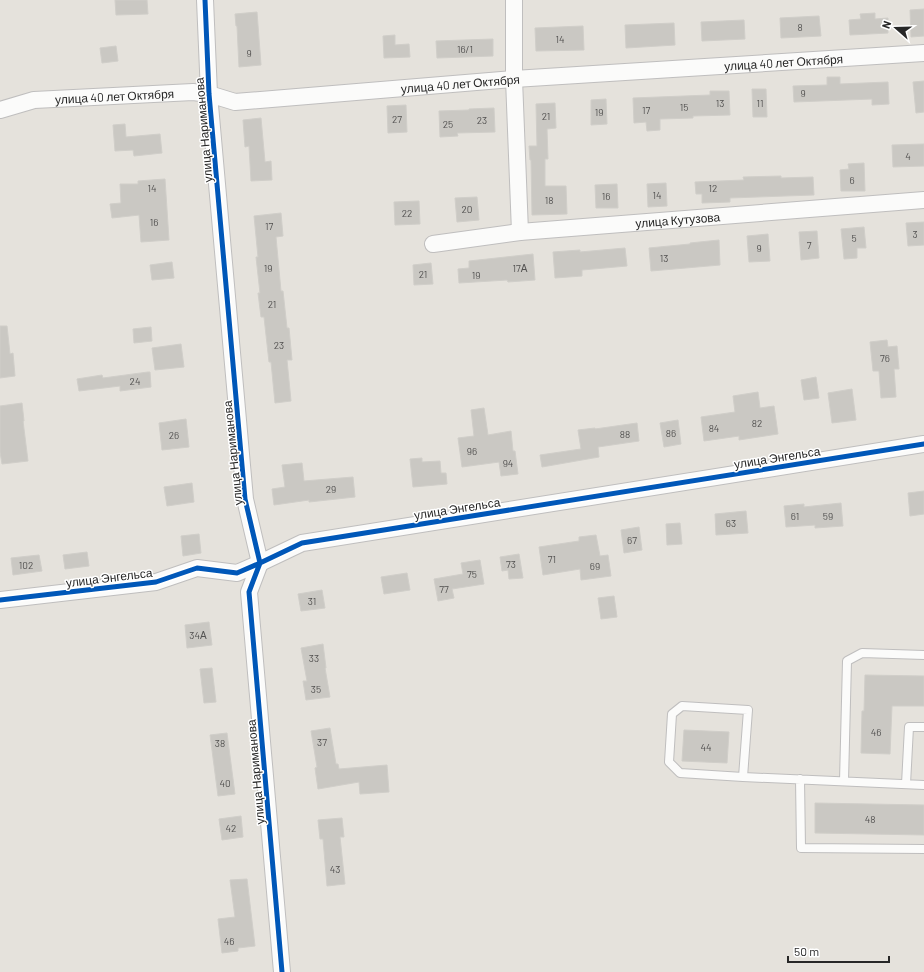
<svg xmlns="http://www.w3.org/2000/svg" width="924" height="972" font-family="Barlow,sans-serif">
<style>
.building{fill:#cac8c3;stroke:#d0cec9}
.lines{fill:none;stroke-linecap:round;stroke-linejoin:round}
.service-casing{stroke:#bfbebe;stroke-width:10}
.minor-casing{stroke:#bfbebe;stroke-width:18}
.service{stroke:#fbfbfa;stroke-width:8}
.minor{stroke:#fbfbfa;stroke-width:16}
.cycleway-casing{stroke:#fff;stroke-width:8}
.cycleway{stroke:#0057b8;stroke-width:5}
.labels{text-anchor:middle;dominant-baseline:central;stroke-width:3;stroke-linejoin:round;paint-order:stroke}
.number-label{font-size:10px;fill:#525150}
.street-label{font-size:12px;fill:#272727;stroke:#fff}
</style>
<rect width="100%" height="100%" fill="#e5e2dc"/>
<path class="building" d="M 115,0 L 147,0 L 148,14 L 116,15 Z
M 924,9 L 924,36 L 911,37 L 910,10 Z
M 257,12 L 261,65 L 239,67 L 237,26 L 236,26 L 235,14 Z
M 875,13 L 875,19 L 888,18 L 888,33 L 850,35 L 849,20 L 861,19 L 860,14 Z
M 819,16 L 821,36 L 781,38 L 780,18 Z
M 744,20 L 745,39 L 702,41 L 701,22 Z
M 674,23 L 675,45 L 626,48 L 625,25 Z
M 583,26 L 584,50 L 536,51 L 535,28 Z
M 395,35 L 395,45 L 409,44 L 410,57 L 384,58 L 383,36 Z
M 493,39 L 493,56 L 437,58 L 436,41 Z
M 116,46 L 118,61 L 102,63 L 100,48 Z
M 827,77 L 840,77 L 840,84 L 888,82 L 889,104 L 872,105 L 872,99 L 794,102 L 793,86 L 827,85 Z
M 924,81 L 924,112 L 916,113 L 913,82 Z
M 752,89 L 766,89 L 767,117 L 753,117 Z
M 710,91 L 729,91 L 730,115 L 693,116 L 693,118 L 660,119 L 660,130 L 647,131 L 646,122 L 634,123 L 633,98 L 710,95 Z
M 606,99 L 607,124 L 591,125 L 591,100 Z
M 555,103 L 556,128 L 547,129 L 548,159 L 545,159 L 545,186 L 566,186 L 567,214 L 532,215 L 531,160 L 530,160 L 529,146 L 537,146 L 536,104 Z
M 406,105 L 407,132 L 388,133 L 387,106 Z
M 494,108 L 495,132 L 457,133 L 458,136 L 440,137 L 439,111 L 469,110 L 469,109 Z
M 261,118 L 265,162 L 271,161 L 272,180 L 251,181 L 249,146 L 245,147 L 243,120 Z
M 125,124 L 126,137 L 160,134 L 162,153 L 134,156 L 133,150 L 115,151 L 113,125 Z
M 924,144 L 924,166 L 893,167 L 892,145 Z
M 864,163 L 865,191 L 841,191 L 840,170 L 849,169 L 848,164 Z
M 781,176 L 781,178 L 813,177 L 814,195 L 730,198 L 730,202 L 702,203 L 702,194 L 696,194 L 695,182 L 744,180 L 743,177 Z
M 165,179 L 169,240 L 141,242 L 139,215 L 112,218 L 110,204 L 121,203 L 120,184 L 138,184 L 138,181 Z
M 666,183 L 667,206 L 648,207 L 647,184 Z
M 617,184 L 618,208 L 596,208 L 595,185 Z
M 477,197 L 479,220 L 457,222 L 455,198 Z
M 419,201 L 420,224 L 395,225 L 394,202 Z
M 281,213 L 283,236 L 276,237 L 281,291 L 283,291 L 287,328 L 289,328 L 292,360 L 287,360 L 291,401 L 275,403 L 271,362 L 269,362 L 264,317 L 261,317 L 258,293 L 260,293 L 256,257 L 258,257 L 254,216 Z
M 924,222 L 924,245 L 908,246 L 906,223 Z
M 864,227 L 866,248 L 857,248 L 857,258 L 844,259 L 841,229 Z
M 817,231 L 819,258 L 801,260 L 799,232 Z
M 768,234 L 770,261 L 749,262 L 747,236 Z
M 719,240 L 720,265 L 651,271 L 649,248 L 690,244 L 690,243 Z
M 625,248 L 627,266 L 582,270 L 582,276 L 555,278 L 553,252 L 580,250 L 580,252 Z
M 533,254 L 535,280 L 508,282 L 507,280 L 459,283 L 458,269 L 469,268 L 469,261 Z
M 172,262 L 174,278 L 152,280 L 150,265 Z
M 431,263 L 433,284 L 414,285 L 413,265 Z
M 0,326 L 7,326 L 10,354 L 13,353 L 15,376 L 0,378 Z
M 151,327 L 152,341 L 134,343 L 133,329 Z
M 887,340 L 888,347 L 897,346 L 899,369 L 894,369 L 896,397 L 881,398 L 879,371 L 873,371 L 870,342 Z
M 181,344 L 184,367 L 155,370 L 152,348 Z
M 148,372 L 150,372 L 151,387 L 120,391 L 120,386 L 79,391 L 77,379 L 102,375 L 103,378 Z
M 816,377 L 819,398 L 804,400 L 801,380 Z
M 852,389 L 856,420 L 832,423 L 828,393 Z
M 758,392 L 760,408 L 774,406 L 778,434 L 739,440 L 739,436 L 704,441 L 701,417 L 735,412 L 733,396 Z
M 22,403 L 24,421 L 23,421 L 28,461 L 2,464 L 0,452 L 0,406 Z
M 484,408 L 488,435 L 511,431 L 513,451 L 515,451 L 518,474 L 501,476 L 499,462 L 462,467 L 458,438 L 474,436 L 471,410 Z
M 186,419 L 189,447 L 162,450 L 159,423 Z
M 678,420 L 681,444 L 664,447 L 660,423 Z
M 637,423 L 639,441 L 598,447 L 599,457 L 542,467 L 540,455 L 581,449 L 578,430 L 595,428 L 595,429 Z
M 422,458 L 422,462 L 440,461 L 441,473 L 446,473 L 447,484 L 413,487 L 410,459 Z
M 302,463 L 304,481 L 353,477 L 355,497 L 309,502 L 309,500 L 274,505 L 272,489 L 285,487 L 282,465 Z
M 192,483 L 194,502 L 167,506 L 164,487 Z
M 924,491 L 924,514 L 910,516 L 908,493 Z
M 841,503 L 843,526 L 815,528 L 815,525 L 786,527 L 784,506 L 804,504 L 804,507 Z
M 746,511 L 748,533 L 716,535 L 715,514 Z
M 680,523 L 682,544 L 667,545 L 666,524 Z
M 639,527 L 642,550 L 624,553 L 621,530 Z
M 199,534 L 201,553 L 183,556 L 181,536 Z
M 596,535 L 600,556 L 608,555 L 611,576 L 581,580 L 580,569 L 543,575 L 539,547 L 579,541 L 579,537 Z
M 87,552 L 89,566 L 65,569 L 63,555 Z
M 519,554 L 523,578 L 509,579 L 508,570 L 502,571 L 500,557 Z
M 39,555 L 42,571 L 13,575 L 11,558 Z
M 480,560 L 484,584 L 452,589 L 454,598 L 438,601 L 434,579 L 463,574 L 461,563 Z
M 407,573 L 410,590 L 384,594 L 381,577 Z
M 322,590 L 325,608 L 301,611 L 298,594 Z
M 614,596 L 617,617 L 601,619 L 598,598 Z
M 209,622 L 212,645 L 187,648 L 185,625 Z
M 323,644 L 326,668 L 325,668 L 330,697 L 306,700 L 303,681 L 307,681 L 301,648 Z
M 212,668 L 216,702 L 204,703 L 200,669 Z
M 865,675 L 924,676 L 924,706 L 892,706 L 890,754 L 861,753 L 862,711 L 864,711 Z
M 330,728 L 336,764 L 338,764 L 339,769 L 387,765 L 389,792 L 360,794 L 359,782 L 318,789 L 315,768 L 317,767 L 311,731 Z
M 684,730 L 729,732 L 727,763 L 682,761 Z
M 227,733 L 235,794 L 218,796 L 210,735 Z
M 815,803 L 924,805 L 924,835 L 815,833 Z
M 241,816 L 243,837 L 222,840 L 219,819 Z
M 342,818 L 344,837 L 340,837 L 345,884 L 327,886 L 323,839 L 320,839 L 318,820 Z
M 247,879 L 255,946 L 238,948 L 238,951 L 222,953 L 218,919 L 235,917 L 230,880 Z"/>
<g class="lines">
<defs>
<path id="service" d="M 743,777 L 748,710 L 682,706 L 672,714 L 669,762 L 680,773 L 743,777 L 924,785
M 800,779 L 801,848 L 924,849
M 844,781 L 847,661 L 862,653 L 924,655
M 906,784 L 909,727 L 924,727"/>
<g id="minor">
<path d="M 205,0 L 209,94 L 245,499 L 260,563 L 249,592 L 282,972"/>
<path d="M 514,0 L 514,79 L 520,232"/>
<path id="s1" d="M 0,110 L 34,100 L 193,92 L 209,94 L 235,102 L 514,79 L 924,53"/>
<path id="s2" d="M 433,244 L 520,232 L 924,200"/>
<path d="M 0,600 L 156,582 L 197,568 L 237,573 L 260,563 L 302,543 L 924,444"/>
</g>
</defs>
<use href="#service" class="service-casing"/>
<use href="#minor" class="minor-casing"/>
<use href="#service" class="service"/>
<use href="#minor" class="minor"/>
<defs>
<path id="cycleway" d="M 205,0 L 209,94 L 245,499 L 260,563 L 249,592 L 282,972
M 0,600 L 156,582 L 197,568 L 237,573 L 260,563 L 302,543 L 924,444"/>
</defs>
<use href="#cycleway" class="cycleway-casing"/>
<use href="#cycleway" class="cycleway"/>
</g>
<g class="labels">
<g class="number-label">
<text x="800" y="27">8</text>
<text x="560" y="39">14</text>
<text x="465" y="49">16/1</text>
<text x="249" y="53">9</text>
<text x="803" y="93">9</text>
<text x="720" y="103">13</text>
<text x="760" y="103">11</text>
<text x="684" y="107">15</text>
<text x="646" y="110">17</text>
<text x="599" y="112">19</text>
<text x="546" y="116">21</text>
<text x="397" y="119">27</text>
<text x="482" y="120">23</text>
<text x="448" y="124">25</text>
<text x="908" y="156">4</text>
<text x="852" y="180">6</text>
<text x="152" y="188">14</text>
<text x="713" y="188">12</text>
<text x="657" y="195">14</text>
<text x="606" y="196">16</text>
<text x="549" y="200">18</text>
<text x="467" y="209">20</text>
<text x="407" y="213">22</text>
<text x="154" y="222">16</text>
<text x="269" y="226">17</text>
<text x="915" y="234">3</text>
<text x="854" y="238">5</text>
<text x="809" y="245">7</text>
<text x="759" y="248">9</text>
<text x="664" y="258">13</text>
<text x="268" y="268">19</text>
<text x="520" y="268">17А</text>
<text x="423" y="274">21</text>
<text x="476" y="275">19</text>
<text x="272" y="304">21</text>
<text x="279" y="345">23</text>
<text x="885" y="358">76</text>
<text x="135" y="381">24</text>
<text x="757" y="423">82</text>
<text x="714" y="428">84</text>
<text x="671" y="433">86</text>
<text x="625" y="434">88</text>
<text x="174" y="435">26</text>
<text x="472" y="451">96</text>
<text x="508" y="463">94</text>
<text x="331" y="489">29</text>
<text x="795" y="516">61</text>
<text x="828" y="516">59</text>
<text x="731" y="523">63</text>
<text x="632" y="540">67</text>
<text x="552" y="559">71</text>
<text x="511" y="564">73</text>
<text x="26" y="565">102</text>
<text x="595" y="566">69</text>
<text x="472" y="574">75</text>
<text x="444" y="589">77</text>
<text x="312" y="601">31</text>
<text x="198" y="635">34А</text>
<text x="314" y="658">33</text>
<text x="316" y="689">35</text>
<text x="876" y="732">46</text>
<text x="322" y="742">37</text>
<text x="220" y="743">38</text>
<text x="706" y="747">44</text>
<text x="225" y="783">40</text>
<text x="870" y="819">48</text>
<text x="231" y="828">42</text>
<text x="335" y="869">43</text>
<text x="229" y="941">46</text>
</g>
<g class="street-label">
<text stroke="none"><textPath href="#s1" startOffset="788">улица 40 лет Октября</textPath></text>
<text stroke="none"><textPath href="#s1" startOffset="464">улица 40 лет Октября</textPath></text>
<text stroke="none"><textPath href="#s1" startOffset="116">улица 40 лет Октября</textPath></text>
<text transform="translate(203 130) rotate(-95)">улица Нариманова</text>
<text stroke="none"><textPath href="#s2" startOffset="246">улица Кутузова</textPath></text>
<text transform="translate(232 453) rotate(-96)">улица Нариманова</text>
<text transform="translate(777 457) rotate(-9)">улица Энгельса</text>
<text transform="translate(457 508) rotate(-9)">улица Энгельса</text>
<text transform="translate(109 577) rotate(-7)">улица Энгельса</text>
<text transform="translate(255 772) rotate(-95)">улица Нариманова</text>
</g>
</g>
<g transform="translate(896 28) rotate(290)" stroke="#ffffff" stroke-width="3" paint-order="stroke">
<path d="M0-3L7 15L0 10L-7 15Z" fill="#272727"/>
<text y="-6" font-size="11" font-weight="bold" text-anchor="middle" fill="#272727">N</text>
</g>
<path d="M788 956v6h101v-6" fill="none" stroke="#272727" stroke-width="2"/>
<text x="794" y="956" font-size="12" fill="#272727" stroke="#ffffff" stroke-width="3" paint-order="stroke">50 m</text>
</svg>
